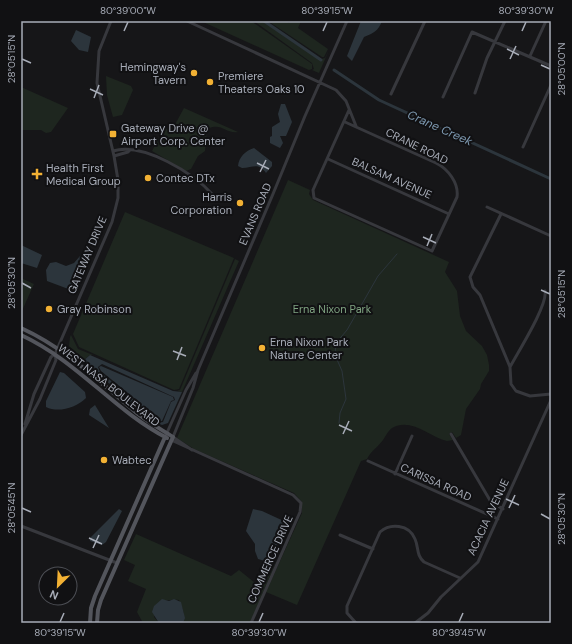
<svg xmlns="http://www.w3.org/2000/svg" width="572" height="644" font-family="'DM Sans',sans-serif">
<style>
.green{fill:#1e261f}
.water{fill:#2c353c;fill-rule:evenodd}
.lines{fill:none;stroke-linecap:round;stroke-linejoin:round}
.stream{stroke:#2c353c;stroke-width:1}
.canal{stroke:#2c353c;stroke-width:3}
.minor{stroke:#37383d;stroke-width:3}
.major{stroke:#53555c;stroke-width:4}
.ticks{fill:none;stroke:#a8adb8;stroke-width:1.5}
.poi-dot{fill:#f2b134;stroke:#111113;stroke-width:1.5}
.labels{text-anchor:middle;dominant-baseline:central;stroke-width:4;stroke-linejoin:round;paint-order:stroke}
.poi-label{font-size:11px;fill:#a8adb8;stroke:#111113;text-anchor:start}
.street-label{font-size:11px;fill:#a8adb8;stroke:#111113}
.park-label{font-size:11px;fill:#7fa381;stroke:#111113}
.water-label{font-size:12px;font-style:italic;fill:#7f9bb3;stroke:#111113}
.neatline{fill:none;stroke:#a8adb8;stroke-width:1.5}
.ticks-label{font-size:10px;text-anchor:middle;fill:#a8adb8}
</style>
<rect width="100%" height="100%" fill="#161618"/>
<path class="green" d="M 201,21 L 251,21 L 312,64 L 312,69 L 309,70 Z
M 254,21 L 265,21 L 321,59 L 325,58 L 329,50 L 319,73 L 312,70 L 314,69 L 312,63 Z
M 268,21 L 286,21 L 289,23 L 290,21 L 301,21 L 298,28 L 328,49 L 324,57 L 322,57 Z
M 106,76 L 131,86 L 133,90 L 122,115 L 113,117 L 107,95 Z
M 21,87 L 68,108 L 51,132 L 46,133 L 41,130 L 21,130 L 21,150 Z
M 184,108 L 238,132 C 225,134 222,122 207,129 L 205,151 L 198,156 L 191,169 L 186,171 L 152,151 L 164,129 L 172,130 Z
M 288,180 L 310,190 L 309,194 L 313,200 L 449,262 L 445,272 L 457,291 L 460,316 L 466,331 L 482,346 L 487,355 L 489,365 L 489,371 L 481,384 L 480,389 L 466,409 L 461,435 L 456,438 L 452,432 L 449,434 L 453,440 L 447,441 C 430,437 411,417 392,428 C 388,431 385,437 383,440 C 377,448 371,451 367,459 L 361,461 L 297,605 L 266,592 L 302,513 L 302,502 L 294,493 L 194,449 L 177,438 Z
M 125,212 L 234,258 L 179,389 L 174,390 L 79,347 L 73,334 Z
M 235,259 L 239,261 L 182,392 L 177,391 L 180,390 Z
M 21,278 L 34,284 L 21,313 Z
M 78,319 L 71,335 L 78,349 L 93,355 L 90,355 L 84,360 L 69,346 L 70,337 Z
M 136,534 L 231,576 L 239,570 L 260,587 L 270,574 L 279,555 L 250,623 L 183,623 C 186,614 182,608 179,600 C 173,599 169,601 164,600 L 154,617 L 159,623 L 143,623 L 137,612 L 146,589 L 128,581 L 135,565 L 124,560 Z"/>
<path class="water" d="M 361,21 L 382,21 C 378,31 374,33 364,37 L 352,61 L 347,56 Z
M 76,30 L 91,37 L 88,52 L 79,50 L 71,41 Z
M 281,104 L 285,104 L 292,122 L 286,136 L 280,136 L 283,143 L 280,148 L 270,143 L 270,137 L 272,136 L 272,127 L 280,122 L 278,114 Z
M 254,148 L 272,162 L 272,166 L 266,173 C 258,162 253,168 242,168 L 238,166 C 239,157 245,151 254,148 Z
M 21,245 L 42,255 L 37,268 L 21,263 Z
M 84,255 L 87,260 L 71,290 L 47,281 L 46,270 L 50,263 L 56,262 L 66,266 L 74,263 L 80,256 Z
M 90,355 L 173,391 L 182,392 L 168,423 L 162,425 L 153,421 L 83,361 ZM 102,364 L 174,397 L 175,400 L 171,402 L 163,422 L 157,423 C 153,414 150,409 139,410 L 138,403 L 100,372 L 98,367 Z
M 101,366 L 173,397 L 174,400 L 171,401 L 162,421 L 157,421 C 155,413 149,407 140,409 L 139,402 L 101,371 L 99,367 Z
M 60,372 L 64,373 L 85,392 L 86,398 C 76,408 58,413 46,407 L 46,401 Z
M 95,405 L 109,428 L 89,415 L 90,409 Z
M 119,509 L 122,511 L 106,542 L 102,545 L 90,541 L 90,538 Z
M 253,509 L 262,511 L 288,523 L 282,539 L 265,561 L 258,559 L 255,551 L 255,544 L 246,531 Z
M 162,599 L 169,601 L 174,599 L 181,602 L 185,618 L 183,623 L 159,623 L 152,612 L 154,606 Z"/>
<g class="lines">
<path class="stream" d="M 339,423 L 340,413 L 346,399 L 342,371 L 335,355 L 336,343 L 347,330 L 378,276 L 397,254"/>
<path class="canal" d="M 264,21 L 321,60
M 334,70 L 379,100 L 551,179"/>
<path class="minor" d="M 187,21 L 336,90 L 346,101 L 356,126
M 530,56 L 546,21
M 475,93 L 487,58 L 505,21
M 391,94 L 425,21
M 443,97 L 472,32 L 551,66
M 345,122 L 436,163 C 448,169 459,183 457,197 L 432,251 L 314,198 L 313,190 L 349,110
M 523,147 L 551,85
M 113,151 C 143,142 194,173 214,196
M 114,156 L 128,152 L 130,150
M 328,159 L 449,214
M 487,207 L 551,236
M 501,214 L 470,277 L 473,287 L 480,295 L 510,367 L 511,384 L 516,391 L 530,396 L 551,394
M 510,367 C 518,352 548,305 545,291
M 25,424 L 34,394 L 51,357 L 55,354
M 451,434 L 491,502 L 503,509
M 21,435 L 40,399 L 56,360 L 55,354 L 112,222 L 118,198 L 118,180 L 114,156 L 97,83 L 99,51 L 111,21
M 166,435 L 186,390 L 196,373
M 171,440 L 293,495 L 301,503 L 300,512 L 251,623
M 192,450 L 173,437 L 193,388 L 198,370 L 273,194 L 305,116 L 347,21
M 368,461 L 498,519
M 395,474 L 412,436
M 21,526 L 117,563
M 340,535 L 373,549
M 356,623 L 347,613 L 347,606 L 380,532 C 390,523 409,524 415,539 C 419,548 416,555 424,562 L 460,578
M 415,623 L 428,613 L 441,597 L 478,562 L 551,400"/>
<path class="major" d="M 21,328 C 65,348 96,379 132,409 C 144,420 159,428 173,437 L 101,600 L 98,610 L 97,623
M 21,335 C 79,362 113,410 167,438
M 90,623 L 91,608 L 95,596 L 165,437"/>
</g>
<path class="ticks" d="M 124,31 L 128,22M 323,31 L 327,22M 522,31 L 526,22M 507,49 L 519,55M 22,59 L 31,63M 510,59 L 516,46M 541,65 L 550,69M 90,89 L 103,95M 94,98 L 99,85M 257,163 L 269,169M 260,172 L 266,160M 423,237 L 436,243M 427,246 L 432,234M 22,283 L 31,288M 541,290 L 550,294M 173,351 L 186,356M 177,360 L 182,347M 339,425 L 352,431M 343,434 L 349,421M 506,499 L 519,505M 22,508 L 31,512M 509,508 L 515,495M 541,514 L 550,519M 89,538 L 102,544M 93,548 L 99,535M 60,622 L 64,613M 259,622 L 263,613M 459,622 L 463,613"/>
<g class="poi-dot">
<circle cx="194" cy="73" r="4"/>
<circle cx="210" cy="82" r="4"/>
<rect x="109" y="130" width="8" height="8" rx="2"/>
<path d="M35 168h4v4h4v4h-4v4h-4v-4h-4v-4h4z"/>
<circle cx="148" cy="178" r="4"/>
<circle cx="240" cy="203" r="4"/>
<circle cx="49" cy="309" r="4"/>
<circle cx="262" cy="348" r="4"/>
<circle cx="104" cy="460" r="4"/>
</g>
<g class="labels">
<g class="poi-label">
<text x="186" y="67" text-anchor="end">Hemingway's<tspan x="186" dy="13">Tavern</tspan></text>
<text x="218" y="76">Premiere<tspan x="218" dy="13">Theaters Oaks 10</tspan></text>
<text x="121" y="128">Gateway Drive @<tspan x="121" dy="13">Airport Corp. Center</tspan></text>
<text x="46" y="168">Health First<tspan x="46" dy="13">Medical Group</tspan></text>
<text x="156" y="178">Contec DTx</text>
<text x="232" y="197" text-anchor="end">Harris<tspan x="232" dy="13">Corporation</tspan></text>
<text x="57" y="309">Gray Robinson</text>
<text x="270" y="342">Erna Nixon Park<tspan x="270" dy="13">Nature Center</tspan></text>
<text x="112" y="460">Wabtec</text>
</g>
<g class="street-label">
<text transform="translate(417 146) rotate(26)">CRANE ROAD</text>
<text transform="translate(392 178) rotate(24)">BALSAM AVENUE</text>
<text transform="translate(255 214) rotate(-67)">EVANS ROAD</text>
<text transform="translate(87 255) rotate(-67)">GATEWAY DRIVE</text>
<text transform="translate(109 385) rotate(38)">WEST NASA BOULEVARD</text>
<text transform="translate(436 482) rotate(24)">CARISSA ROAD</text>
<text transform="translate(488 517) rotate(-65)">ACACIA AVENUE</text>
<text transform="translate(270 559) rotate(-66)">COMMERCE DRIVE</text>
</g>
<g class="park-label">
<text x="332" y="309">Erna Nixon Park</text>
</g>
<g class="water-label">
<text transform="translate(440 128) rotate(24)">Crane Creek</text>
</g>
</g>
<rect width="572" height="644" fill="none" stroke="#111113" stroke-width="44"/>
<g transform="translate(58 586) rotate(204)"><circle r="19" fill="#111113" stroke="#4d4f55"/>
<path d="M0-3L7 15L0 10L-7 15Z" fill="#f2b134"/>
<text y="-6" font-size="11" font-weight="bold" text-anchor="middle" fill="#a8adb8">N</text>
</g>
<rect x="22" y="22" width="528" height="600" class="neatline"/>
<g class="ticks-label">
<text x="128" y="14">80°39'00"W</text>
<text x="327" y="14">80°39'15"W</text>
<text x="526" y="14">80°39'30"W</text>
<text transform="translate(11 59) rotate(-90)" y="4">28°05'15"N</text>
<text transform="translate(561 69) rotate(-90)" y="4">28°05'00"N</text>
<text transform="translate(11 283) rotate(-90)" y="4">28°05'30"N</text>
<text transform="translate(561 294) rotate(-90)" y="4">28°05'15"N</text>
<text transform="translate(11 508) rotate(-90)" y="4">28°05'45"N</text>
<text transform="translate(561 519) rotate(-90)" y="4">28°05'30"N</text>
<text x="60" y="636">80°39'15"W</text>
<text x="259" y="636">80°39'30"W</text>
<text x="459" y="636">80°39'45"W</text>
</g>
</svg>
